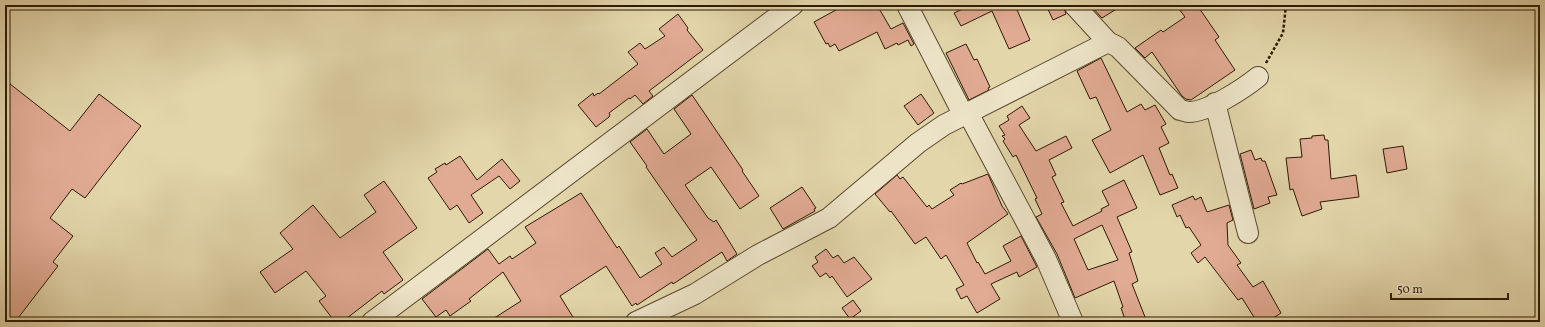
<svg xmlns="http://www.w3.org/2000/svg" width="1545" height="327" font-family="Vollkorn,serif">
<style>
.building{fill:#e1aa93;stroke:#2c1a01;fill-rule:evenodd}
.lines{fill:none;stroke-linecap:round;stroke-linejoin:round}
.minor-casing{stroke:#5a492c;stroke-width:22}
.path{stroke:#2c1a01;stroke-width:2.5;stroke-dasharray:3 2;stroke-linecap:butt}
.minor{stroke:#ede4c8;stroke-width:20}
</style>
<rect width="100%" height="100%" fill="#e3d6ab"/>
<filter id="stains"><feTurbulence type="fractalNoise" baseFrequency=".005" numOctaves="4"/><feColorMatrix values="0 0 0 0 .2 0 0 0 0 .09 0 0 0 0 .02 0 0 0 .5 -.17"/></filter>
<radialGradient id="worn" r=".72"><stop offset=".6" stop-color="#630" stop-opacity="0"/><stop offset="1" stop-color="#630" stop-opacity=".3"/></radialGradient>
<path class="building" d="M 845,5 L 877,5 L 891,29 L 903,23 L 914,44 L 911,46 L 908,40 L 898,45 L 897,43 L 885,49 L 877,32 L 839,51 L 835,44 L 830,47 L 828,43 L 826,44 L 814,22 Z
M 971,5 L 1015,5 L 1030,40 L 1009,49 L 992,11 L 961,26 L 954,13 Z
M 1046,5 L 1063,5 L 1066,14 L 1053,20 Z
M 1090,5 L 1123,5 L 1102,18 Z
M 1176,5 L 1197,5 L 1219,37 L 1215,40 L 1235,70 L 1191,100 L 1186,99 L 1182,96 L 1152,52 L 1145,58 L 1135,48 L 1161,30 L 1163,32 L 1185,17 Z
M 678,14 L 688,28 L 687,30 L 703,50 L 649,91 L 653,96 L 643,104 L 635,95 L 630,99 L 629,98 L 609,113 L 610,115 L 609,117 L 596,127 L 578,105 L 593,93 L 594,96 L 598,93 L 599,94 L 638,64 L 628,52 L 640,43 L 645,49 L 665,36 L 659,29 Z
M 966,44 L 974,60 L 977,59 L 990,87 L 988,88 L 989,90 L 969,100 L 946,53 Z
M 1101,58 L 1127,112 L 1141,104 L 1145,110 L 1155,105 L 1166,124 L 1161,127 L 1169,143 L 1159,148 L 1170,175 L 1172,174 L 1178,188 L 1160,195 L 1143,155 L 1110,173 L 1092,140 L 1111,130 L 1096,97 L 1090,99 L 1077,71 Z
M 5,80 L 70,131 L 99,94 L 141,126 L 85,198 L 72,189 L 50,218 L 73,236 L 53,262 L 58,266 L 15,322 L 5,322 Z
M 921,94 L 934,113 L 918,125 L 904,106 Z
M 692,95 L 743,170 L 742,171 L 759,196 L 740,209 L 711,167 L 685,185 L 708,218 L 714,222 L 716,220 L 737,254 L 727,261 L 722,252 L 673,284 L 672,282 L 637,305 L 636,303 L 632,306 L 606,266 L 560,296 L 576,322 L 488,322 L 521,301 L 503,272 L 469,299 L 471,301 L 450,316 L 446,310 L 436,317 L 422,299 L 488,249 L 499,264 L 510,256 L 512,259 L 536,243 L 525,227 L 581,193 L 617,248 L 619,246 L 640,278 L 662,264 L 655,253 L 664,247 L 672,257 L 697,240 L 646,167 L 647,166 L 630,142 L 647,129 L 664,154 L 691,134 L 674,109 Z
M 1022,106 L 1030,118 L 1019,125 L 1036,151 L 1066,136 L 1072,148 L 1049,160 L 1056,175 L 1052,177 L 1064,202 L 1061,203 L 1073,226 L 1102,211 L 1101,209 L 1109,205 L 1102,191 L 1124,180 L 1137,208 L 1117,217 L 1132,252 L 1129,253 L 1138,281 L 1132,284 L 1147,322 L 1126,322 L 1121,308 L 1123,307 L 1114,281 L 1075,298 L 1057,254 L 1036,217 L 1042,214 L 1035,199 L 1037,198 L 1016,155 L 1013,157 L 1003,141 L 1005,139 L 1002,136 L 1005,135 L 999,126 L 1009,120 L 1007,116 ZM 1102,225 L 1118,260 L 1088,270 L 1074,239 Z
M 1324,135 L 1325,140 L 1328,140 L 1331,179 L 1356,175 L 1359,197 L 1320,202 L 1322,209 L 1302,216 L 1293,189 L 1290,190 L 1286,158 L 1302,157 L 1300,139 L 1312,138 L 1312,136 Z
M 1403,146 L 1407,169 L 1387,173 L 1383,149 Z
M 1251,150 L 1255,160 L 1261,158 L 1262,161 L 1265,161 L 1277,195 L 1268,197 L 1270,203 L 1254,209 L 1240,154 Z
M 460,156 L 477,180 L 502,159 L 520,181 L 510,189 L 499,176 L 471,195 L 483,213 L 469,223 L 457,205 L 450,210 L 428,178 L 437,172 L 435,169 L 445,163 L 446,165 Z
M 988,174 L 1002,206 L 1008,214 L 967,243 L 977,263 L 978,262 L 985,274 L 1011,261 L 1003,246 L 1021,236 L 1037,267 L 1019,277 L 1017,272 L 991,284 L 1000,299 L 977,313 L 967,296 L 961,299 L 956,289 L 964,285 L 946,255 L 941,259 L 926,237 L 915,244 L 891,211 L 890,212 L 875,194 L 897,175 L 900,179 L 903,177 L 927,207 L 929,205 L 932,209 L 954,195 L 950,190 L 961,183 L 962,184 Z
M 384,181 L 417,228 L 383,252 L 403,280 L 384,294 L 382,291 L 342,322 L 335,322 L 319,301 L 326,296 L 306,271 L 275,293 L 260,272 L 293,249 L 280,233 L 313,205 L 340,238 L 376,212 L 364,195 Z
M 802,187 L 816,208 L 814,209 L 815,211 L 783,229 L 770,208 Z
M 1193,196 L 1195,200 L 1201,197 L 1207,212 L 1229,205 L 1233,220 L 1227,223 L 1228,245 L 1241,263 L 1237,265 L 1253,287 L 1263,281 L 1281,313 L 1267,322 L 1257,322 L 1242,298 L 1238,300 L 1205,257 L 1198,263 L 1191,253 L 1201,245 L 1189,227 L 1186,228 L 1180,215 L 1177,217 L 1172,205 Z
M 826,249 L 833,258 L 838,255 L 844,263 L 854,257 L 872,279 L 847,297 L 832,276 L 830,278 L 826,273 L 820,277 L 812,266 L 818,262 L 815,257 Z
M 853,300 L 861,311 L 850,319 L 842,308 Z"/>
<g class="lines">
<defs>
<path id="minor" d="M 907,5 L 964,116
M 1108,42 L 1118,47 L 1180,110 C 1183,110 1186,112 1189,112 C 1208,112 1243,89 1258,77
M 1215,103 L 1248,233
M 968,113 L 1046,259 L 1073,322
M 372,322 L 793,5
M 636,322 L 695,294 L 758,255 L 829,218 L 918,143 L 944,125 L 1108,42 L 1074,5"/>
</defs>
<use href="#minor" class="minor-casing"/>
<path class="path" d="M 1266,63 L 1283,33 L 1286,5"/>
<use href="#minor" class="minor"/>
</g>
<rect width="1545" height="327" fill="none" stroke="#e3d6ab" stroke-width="20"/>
<rect x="6" y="6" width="1533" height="315" fill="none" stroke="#2c1a01" stroke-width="2"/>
<rect x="10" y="10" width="1525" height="307" fill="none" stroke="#2c1a01"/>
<path d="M1391 293v6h117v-6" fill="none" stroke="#2c1a01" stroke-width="2"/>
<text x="1397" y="293" font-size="12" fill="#2c1a01" stroke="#ede4c8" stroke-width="3" paint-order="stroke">50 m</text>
<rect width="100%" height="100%" filter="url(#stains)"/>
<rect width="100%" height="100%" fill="url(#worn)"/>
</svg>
